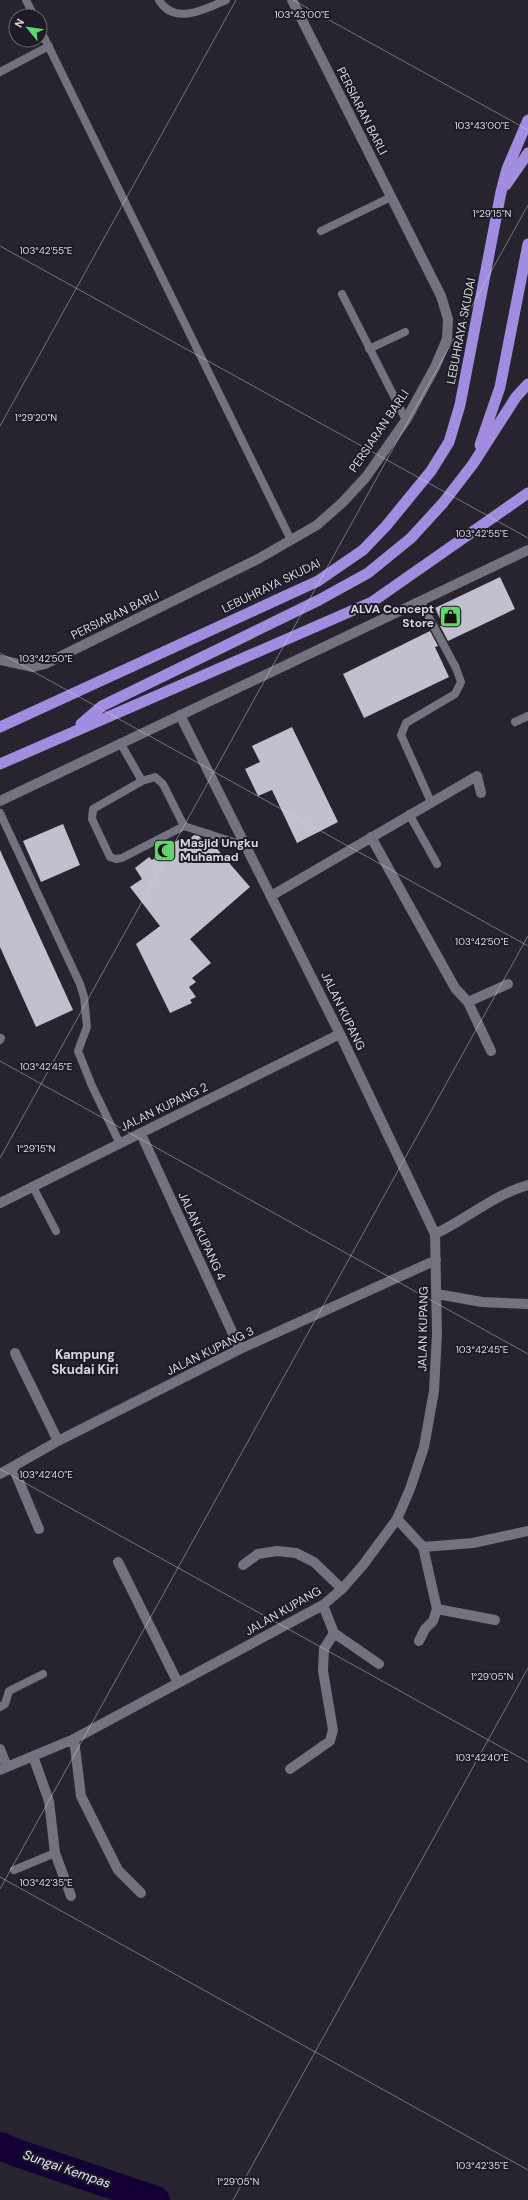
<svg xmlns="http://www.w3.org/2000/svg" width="528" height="2200" font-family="'DM Sans',sans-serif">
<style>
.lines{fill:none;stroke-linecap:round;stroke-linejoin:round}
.river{stroke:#140034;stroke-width:28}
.building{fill:#c2bfcf}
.service{stroke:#757280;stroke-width:8}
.minor{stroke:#757280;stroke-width:10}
.tertiary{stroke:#757280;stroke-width:10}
.trunk{stroke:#a28ce0;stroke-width:11}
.ticks{fill:none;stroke:#d8d7df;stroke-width:1;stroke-opacity:0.45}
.labels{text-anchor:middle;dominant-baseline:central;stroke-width:4;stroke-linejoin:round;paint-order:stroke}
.street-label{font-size:12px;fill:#d8d7df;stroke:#1d1b26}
.poi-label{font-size:12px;font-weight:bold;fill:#d8d7df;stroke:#1d1b26;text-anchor:end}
.neighbourhood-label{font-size:13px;font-weight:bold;fill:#d8d7df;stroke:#1d1b26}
.water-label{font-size:13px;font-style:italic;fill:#e5e1f8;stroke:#1d1b26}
.ticks-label{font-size:10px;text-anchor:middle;fill:#d8d7df;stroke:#1d1b26;stroke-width:4;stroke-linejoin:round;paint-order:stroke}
</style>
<rect width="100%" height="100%" fill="#272430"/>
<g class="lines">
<path class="river" d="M 0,2146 L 17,2153 L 156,2200"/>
</g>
<path class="building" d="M 500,577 L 515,609 L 448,641 L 440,626 L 443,625 L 435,608 Z
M 430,631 L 438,646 L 435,647 L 449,677 L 364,718 L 343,674 Z
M 292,727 L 338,822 L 297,843 L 272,790 L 258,796 L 245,769 L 260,762 L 252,746 Z
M 63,824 L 80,865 L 41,882 L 23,841 Z
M 194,835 L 199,836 L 208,847 L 212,843 L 250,887 L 190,939 L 211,963 L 192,978 L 196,982 L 189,987 L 196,997 L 190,1000 L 192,1003 L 170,1013 L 136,944 L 160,926 L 130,887 L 142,879 L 135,868 L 149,857 L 152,860 L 182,837 L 186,842 Z
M 0,850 L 73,1010 L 36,1027 L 0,947 Z"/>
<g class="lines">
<path class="service" d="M 26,0 L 34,16
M 159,0 C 174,26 206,9 226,0
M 40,29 L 291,540
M 0,72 L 49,46
M 321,231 L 391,197
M 342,294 L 406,420
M 369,349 L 405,332
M 420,601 L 456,668 L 461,682 L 455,694 L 406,723 L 401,735 L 431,802
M 515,722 L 528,716
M 121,744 L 142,781 L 155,777 L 163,784 L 184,826 L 246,846
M 142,781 L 93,809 L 92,819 L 110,857 L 116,859 L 122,858 L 184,826
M 0,813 L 80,984 L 84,997 L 87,1027 L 78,1051 L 92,1086 L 120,1144
M 409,814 L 437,864
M 0,1040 L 1,1038
M 33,1187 L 56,1231
M 0,1707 L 5,1704 L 9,1691 L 43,1674
M 14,1870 L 55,1853"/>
<path class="minor" d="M 0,660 L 33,667 L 45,664 L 258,559 L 317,525 L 343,502 L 366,477 L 406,420 L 435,367 L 447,339 L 448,319 L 441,296 L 292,0
M 371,837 L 455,988 L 468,1002 L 508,984
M 271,896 L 477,776 L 481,793
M 468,1002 L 491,1051
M 141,1134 L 240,1349
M 0,1203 L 340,1034
M 435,1234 C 467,1219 493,1195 528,1185
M 437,1294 L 482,1302 L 528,1304
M 15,1353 L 58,1441
M 13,1467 L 39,1529
M 0,1474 L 58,1441 L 240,1349 L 436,1260
M 397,1519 L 423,1547 L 473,1543 L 528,1531
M 118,1562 L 178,1683
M 243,1565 L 258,1554 L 277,1551 L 296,1553 L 314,1562 L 342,1589
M 323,1605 L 334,1633 L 379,1664
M 437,1609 L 495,1620
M 419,1641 L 425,1629 L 433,1621 L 437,1609 L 423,1547
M 74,1739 L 81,1796 L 118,1870 L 141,1893
M 0,1749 L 7,1767
M 33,1756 L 49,1801 L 55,1853 L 71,1896
M 290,1769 L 330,1741 L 333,1730 L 323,1671 L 324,1649 L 334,1633
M 0,1770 L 74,1739 L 323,1605 L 342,1589 L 363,1565 L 397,1519 L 410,1489 L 424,1447 L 434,1391 L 437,1334 L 435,1234 L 340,1034 L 180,715"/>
<path class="tertiary" d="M 0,801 L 528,550"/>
<path class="trunk" d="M 506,185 L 528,153
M 480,445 L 500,387 L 528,244
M 81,724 L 102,706 L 319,600 L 368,573 L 411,538 L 443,503 L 473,464 L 516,397 L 528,384
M 0,727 L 318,581 L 363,550 L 386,526 L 431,471 L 449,442 L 460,405 L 501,192 L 507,169 L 528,120
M 0,764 L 372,602 L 528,493"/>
</g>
<path class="ticks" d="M 293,0 L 528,130M 0,246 L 528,538M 0,426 L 236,0M 0,653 L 528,946M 0,1061 L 528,1354M 0,1158 L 528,205M 0,1469 L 528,1762M 0,1877 L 528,2170M 0,1889 L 528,936M 233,2200 L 528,1668"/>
<defs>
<symbol id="shop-square" viewBox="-11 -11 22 22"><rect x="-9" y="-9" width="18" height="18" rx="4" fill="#62d469" stroke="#1d1b26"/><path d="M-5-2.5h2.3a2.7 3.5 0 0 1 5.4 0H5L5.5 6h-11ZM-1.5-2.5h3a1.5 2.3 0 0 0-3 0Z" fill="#111"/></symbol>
<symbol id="mosque-square" viewBox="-11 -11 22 22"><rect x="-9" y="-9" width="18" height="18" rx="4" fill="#62d469" stroke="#1d1b26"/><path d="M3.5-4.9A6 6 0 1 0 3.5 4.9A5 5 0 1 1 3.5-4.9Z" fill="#111"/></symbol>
</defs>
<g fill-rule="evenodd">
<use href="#shop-square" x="438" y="604" width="25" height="25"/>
<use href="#mosque-square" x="152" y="838" width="25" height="25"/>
</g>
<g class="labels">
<g class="street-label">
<text transform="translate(362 111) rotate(63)">PERSIARAN BARLI</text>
<text transform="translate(461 331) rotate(-79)">LEBUHRAYA SKUDAI</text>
<text transform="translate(379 431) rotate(-56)">PERSIARAN BARLI</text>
<text transform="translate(271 586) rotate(-26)">LEBUHRAYA SKUDAI</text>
<text transform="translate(115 615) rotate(-26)">PERSIARAN BARLI</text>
<text transform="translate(343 1011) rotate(64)">JALAN KUPANG</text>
<text transform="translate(164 1107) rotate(-26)">JALAN KUPANG 2</text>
<text transform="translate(202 1236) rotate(65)">JALAN KUPANG 4</text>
<text transform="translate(423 1329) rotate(-89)">JALAN KUPANG</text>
<text transform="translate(210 1351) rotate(-26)">JALAN KUPANG 3</text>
<text transform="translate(283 1611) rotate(-30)">JALAN KUPANG</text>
</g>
<g class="poi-label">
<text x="434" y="609">ALVA Concept<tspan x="434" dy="14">Store</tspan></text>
<text x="180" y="843" text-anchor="start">Masjid Ungku<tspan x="180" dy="14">Muhamad</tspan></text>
</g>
<g class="neighbourhood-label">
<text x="85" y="1354">Kampung<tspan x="85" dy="15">Skudai Kiri</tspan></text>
</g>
<g class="water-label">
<text transform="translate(67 2169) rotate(19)">Sungai Kempas</text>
</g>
</g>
<g class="ticks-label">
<text x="302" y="18">103°43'00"E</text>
<text x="482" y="129">103°43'00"E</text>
<text x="492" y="217">1°29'15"N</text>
<text x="46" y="254">103°42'55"E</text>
<text x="36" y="421">1°29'20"N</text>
<text x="482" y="537">103°42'55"E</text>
<text x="46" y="662">103°42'50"E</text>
<text x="482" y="945">103°42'50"E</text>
<text x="46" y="1070">103°42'45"E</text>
<text x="36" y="1152">1°29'15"N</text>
<text x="482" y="1353">103°42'45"E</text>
<text x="46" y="1478">103°42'40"E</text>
<text x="492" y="1680">1°29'05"N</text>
<text x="482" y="1761">103°42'40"E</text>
<text x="46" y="1886">103°42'35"E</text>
<text x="482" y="2169">103°42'35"E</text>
<text x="238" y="2185">1°29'05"N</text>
</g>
<g transform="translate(28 28) rotate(299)"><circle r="19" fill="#1d1b26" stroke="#686670"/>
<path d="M0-3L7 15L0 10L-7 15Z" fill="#62d469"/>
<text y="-6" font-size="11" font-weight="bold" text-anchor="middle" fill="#d8d7df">N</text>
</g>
</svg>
